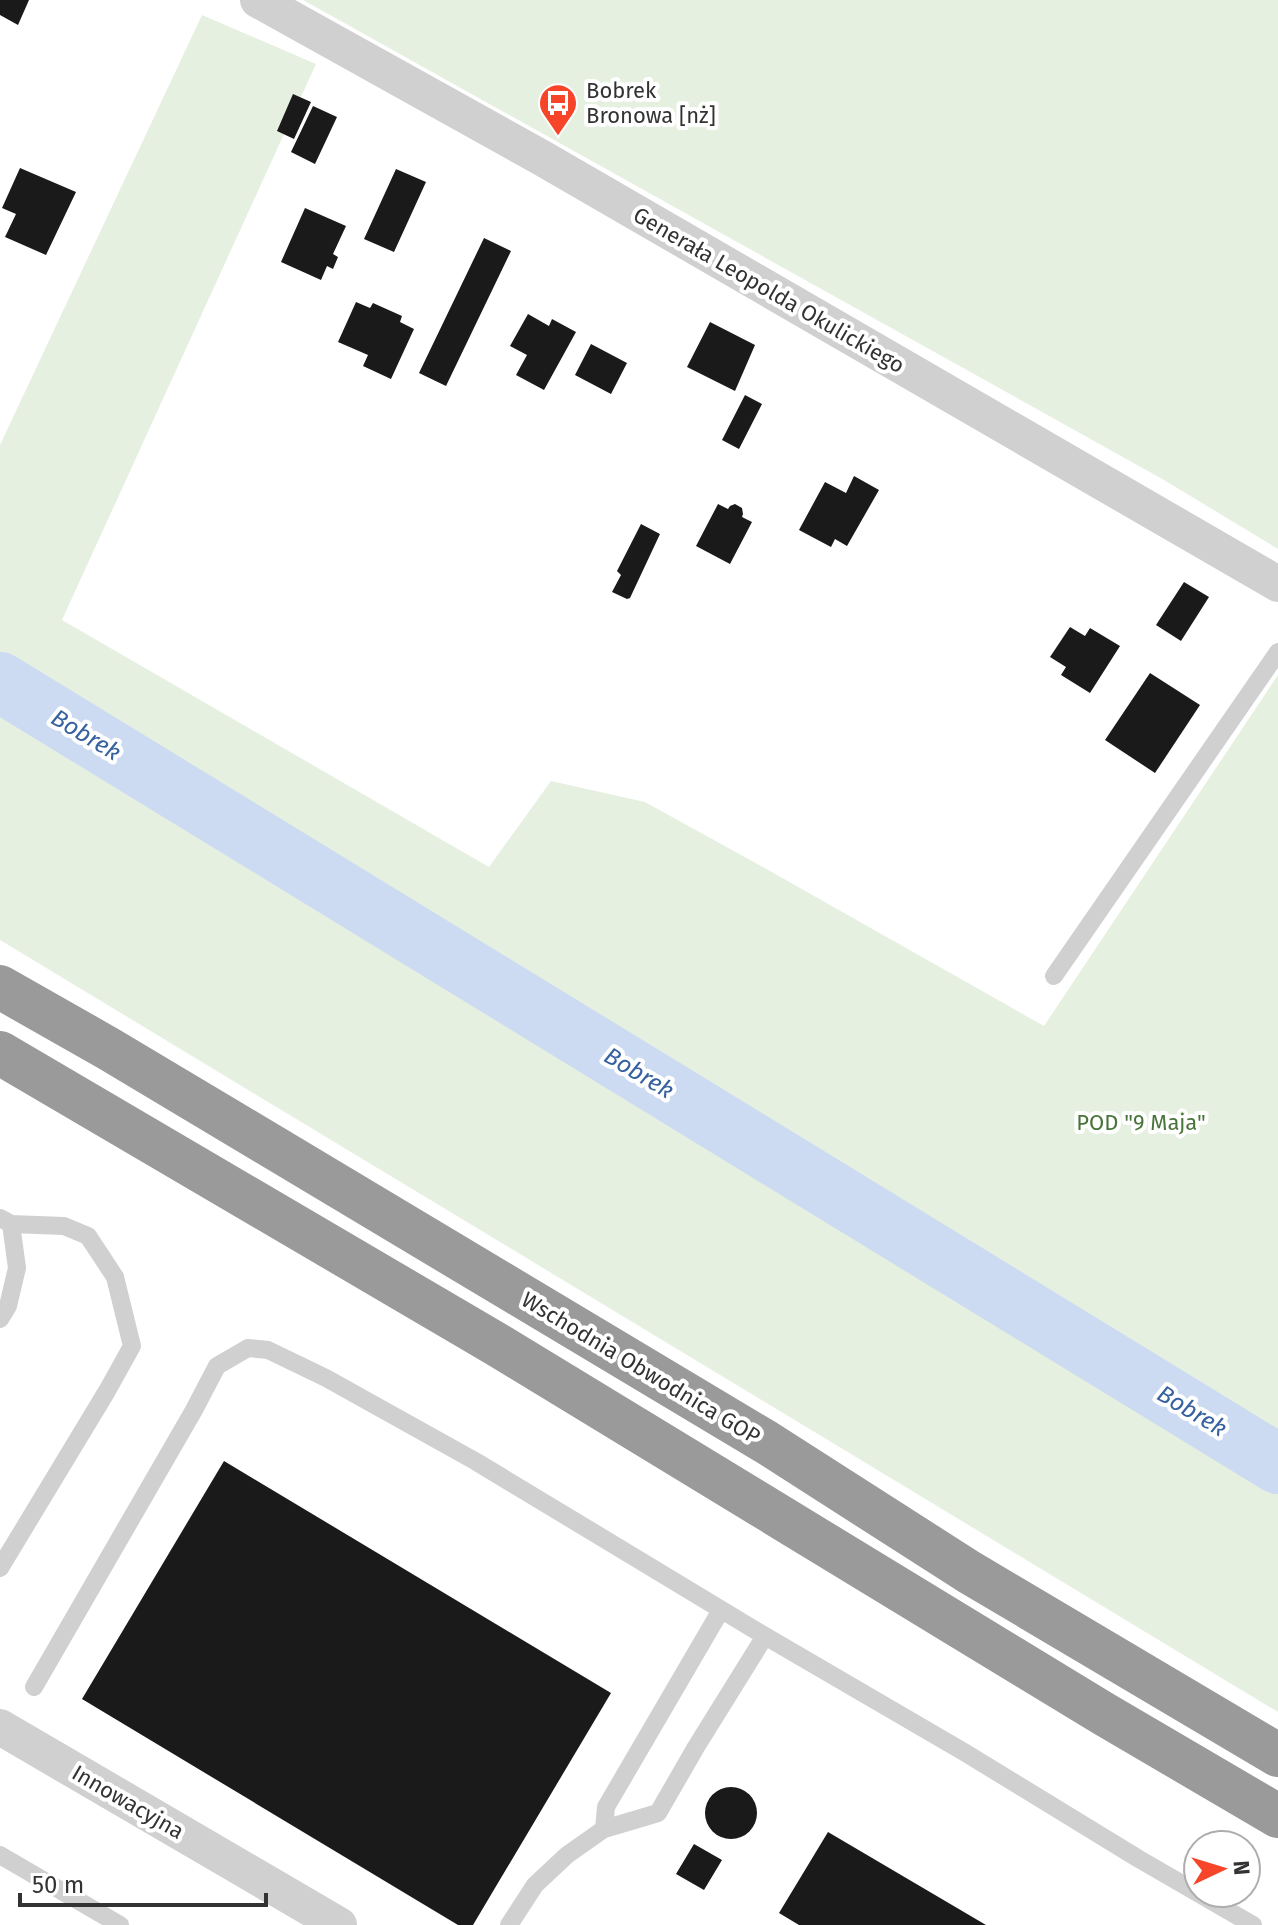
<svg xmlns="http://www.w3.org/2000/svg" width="1278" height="1925" font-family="'Fira Sans',sans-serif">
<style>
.green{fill:#e6f0e1}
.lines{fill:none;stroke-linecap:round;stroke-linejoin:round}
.river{stroke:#ccdbf1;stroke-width:60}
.building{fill:#1a1a1a}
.lane{stroke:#d0d0d0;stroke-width:18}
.street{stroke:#d0d0d0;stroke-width:36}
.highway{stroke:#9a9a9a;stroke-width:44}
.labels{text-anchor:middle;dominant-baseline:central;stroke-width:8;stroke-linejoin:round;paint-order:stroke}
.poi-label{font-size:22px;fill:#333;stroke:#fff;text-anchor:start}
.street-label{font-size:22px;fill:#333;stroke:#fff}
.park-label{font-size:22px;fill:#49743a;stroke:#fff}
.water-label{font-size:24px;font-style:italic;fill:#37619f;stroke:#fff}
</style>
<rect width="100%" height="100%" fill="#fff"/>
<path class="green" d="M 303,0 L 1278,0 L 1278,549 L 1164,480 Z
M 202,15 L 316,64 L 62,620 L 489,867 L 551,781 L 645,802 L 761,866 L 1044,1026 L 1278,675 L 1278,1712 L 0,940 L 0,445 Z"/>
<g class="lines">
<path class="river" d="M 0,682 L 1278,1464"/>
</g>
<path class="building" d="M 0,0 L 29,0 L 18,25 L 0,15 Z
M 293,94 L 311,102 L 294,139 L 277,131 Z
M 313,106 L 337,117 L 315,164 L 291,152 Z
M 20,168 L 76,192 L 46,255 L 5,237 L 16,214 L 2,208 Z
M 396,169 L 426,182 L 394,252 L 364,239 Z
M 305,208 L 346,226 L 333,254 L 338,257 L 333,269 L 327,266 L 321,280 L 281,262 Z
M 484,238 L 511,251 L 446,386 L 419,373 Z
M 356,302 L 370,308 L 373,303 L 402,316 L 400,322 L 414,329 L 391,379 L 363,366 L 368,355 L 338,342 Z
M 528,314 L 549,326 L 552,319 L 576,332 L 544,390 L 516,375 L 527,355 L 510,346 Z
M 710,322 L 755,345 L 735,391 L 687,367 Z
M 591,344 L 627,363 L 611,394 L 575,375 Z
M 745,395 L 762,404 L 739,449 L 722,440 Z
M 854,476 L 879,490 L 847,546 L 835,539 L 831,547 L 799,530 L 825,482 L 846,493 Z
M 718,504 L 728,509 L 730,506 L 735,504 L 742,508 L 743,514 L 742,517 L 752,522 L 730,564 L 696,546 Z
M 641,524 L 660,534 L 630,598 L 627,599 L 612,592 L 621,575 L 617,571 Z
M 1184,582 L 1209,597 L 1181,641 L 1156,625 Z
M 1070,627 L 1085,636 L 1090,628 L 1120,646 L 1090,693 L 1061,675 L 1066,667 L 1050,657 Z
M 1150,673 L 1200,705 L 1155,773 L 1105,740 Z
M 224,1461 L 611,1693 L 473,1925 L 458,1925 L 82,1699 Z
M705 1813a26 26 0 1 1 52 0a26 26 0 1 1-52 0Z
M 828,1832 L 986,1925 L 799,1925 L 779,1913 Z
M 694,1844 L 722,1860 L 704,1890 L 676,1874 Z"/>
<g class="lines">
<path class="lane" d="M 1054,976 L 1278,652
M 0,1218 L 11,1224 L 64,1226 L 88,1236 L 115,1277 L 132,1346 L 107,1391 L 0,1568
M 0,1319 L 8,1306 L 17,1268 L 11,1224
M 34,1687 L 194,1410 L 217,1366 L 248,1348 L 268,1350 L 326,1378 L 475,1461 L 765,1636 L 964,1752 L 1139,1859 L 1253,1925
M 604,1829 L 606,1807 L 721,1610
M 0,1855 L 120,1925
M 509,1925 L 535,1885 L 567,1855 L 604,1829 L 658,1813 L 696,1747 L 765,1636"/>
<path class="street" d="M 258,0 L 542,158 L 1278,584
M 0,1727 L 339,1925"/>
<path class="highway" d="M 0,987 L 109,1049 L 766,1442 L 969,1572 L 1278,1755
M 0,1053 L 496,1344 L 1104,1714 L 1278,1816"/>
</g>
<defs>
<symbol id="bus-pin" viewBox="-11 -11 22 30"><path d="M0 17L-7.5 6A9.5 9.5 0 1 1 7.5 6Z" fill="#f64529" stroke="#fff"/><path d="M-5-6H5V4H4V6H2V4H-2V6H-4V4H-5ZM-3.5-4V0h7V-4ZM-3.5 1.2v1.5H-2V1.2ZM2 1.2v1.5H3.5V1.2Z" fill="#fff"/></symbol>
</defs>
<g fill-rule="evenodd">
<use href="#bus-pin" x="536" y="81" width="44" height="60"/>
</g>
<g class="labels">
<g class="poi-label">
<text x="586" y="90">Bobrek<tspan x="586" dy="25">Bronowa [nż]</tspan></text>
</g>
<g class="street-label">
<text transform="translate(769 290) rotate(30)">Generała Leopolda Okulickiego</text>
<text transform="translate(641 1368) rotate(31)">Wschodnia Obwodnica GOP</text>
<text transform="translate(128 1802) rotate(30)">Innowacyjna</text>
</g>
<g class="park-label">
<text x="1141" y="1122">POD "9 Maja"</text>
</g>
<g class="water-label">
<text transform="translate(86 735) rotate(31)">Bobrek</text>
<text transform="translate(639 1073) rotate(31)">Bobrek</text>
<text transform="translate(1192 1411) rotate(31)">Bobrek</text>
</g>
</g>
<g transform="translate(1222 1869) rotate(86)"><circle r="38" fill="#ffffff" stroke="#adadad" stroke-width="2"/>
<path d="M0-6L14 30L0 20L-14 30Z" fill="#f64529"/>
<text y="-12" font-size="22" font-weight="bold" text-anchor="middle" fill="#333333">N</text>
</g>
<path d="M20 1893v12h246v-12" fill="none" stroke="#333333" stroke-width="4"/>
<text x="32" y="1893" font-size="24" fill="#333333" stroke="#ffffff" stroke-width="6" paint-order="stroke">50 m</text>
</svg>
